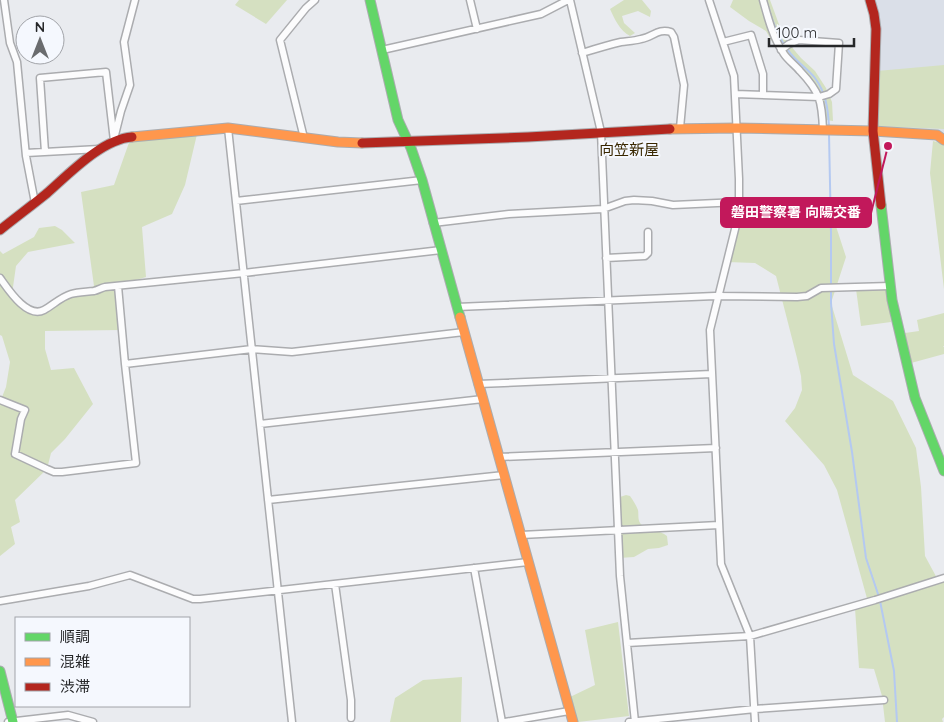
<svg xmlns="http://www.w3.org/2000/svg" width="944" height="722" font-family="Quicksand,'Noto Sans JP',sans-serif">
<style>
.built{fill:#dadfe8}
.green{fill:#d5e0c1}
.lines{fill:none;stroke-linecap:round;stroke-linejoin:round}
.stream{stroke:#b4c9f1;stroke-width:2}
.street-casing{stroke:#abacaf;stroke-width:9}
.fast-casing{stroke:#abacaf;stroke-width:11}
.slow-casing{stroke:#abacaf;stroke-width:11}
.jam-casing{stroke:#abacaf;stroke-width:11}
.street{stroke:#fcfcfd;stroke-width:6}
.fast{stroke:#63d668;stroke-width:9}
.slow{stroke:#ff974d;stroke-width:9}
.jam{stroke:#b3261e;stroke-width:9}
.labels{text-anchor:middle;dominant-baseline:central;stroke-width:4;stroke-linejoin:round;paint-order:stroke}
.quarter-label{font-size:15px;fill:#392700;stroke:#f5f8fe}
.leader{fill:none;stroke:#c2185b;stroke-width:2}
.callout-dot{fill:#c2185b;stroke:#f5f8fe;stroke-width:2}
.callout{fill:#c2185b;stroke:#c2185b;stroke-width:2}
.callout-label{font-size:14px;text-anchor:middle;font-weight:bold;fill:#fff}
</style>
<rect width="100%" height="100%" fill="#e9ebef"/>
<path class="built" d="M 870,0 L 944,0 L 944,138 L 873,131 L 875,27 Z"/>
<path class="green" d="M 239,0 L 287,0 L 266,24 L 235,5 Z
M 624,0 L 642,0 L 651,11 L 650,17 L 638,11 L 622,16 L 624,23 L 635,33 L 630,36 C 620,31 614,18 610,9 Z
M 733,0 L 770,0 L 784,38 L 801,58 L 815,71 L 826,88 L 832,102 L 833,121 L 826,120 L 822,100 L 781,48 L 774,45 L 766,31 L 749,21 L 730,7 Z
M 944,65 L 944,129 L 876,126 L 877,71 Z
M 198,130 L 185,185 L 172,214 L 142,227 L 146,277 L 116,286 L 122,330 L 45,331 L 45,349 L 51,370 L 74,368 L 93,404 L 65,439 L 51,453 L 47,469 L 15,500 L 20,522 L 11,527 L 15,544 L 0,556 L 0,402 L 6,387 L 10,362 L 2,336 L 0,335 L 0,251 L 3,254 L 34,237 L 39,228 L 55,226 L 62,230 L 75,243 L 28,252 L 16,266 L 12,294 L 10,294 L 39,312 L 71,294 L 94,286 L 81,192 L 114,185 L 131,137 Z
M 933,141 L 944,144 L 944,289 L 930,173 Z
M 808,205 L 831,211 L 846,257 L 831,303 L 853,375 L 893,401 L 916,448 L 921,487 L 925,556 L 938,580 L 868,602 L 837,490 L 824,465 L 785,421 L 795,408 L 802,390 L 801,376 L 797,358 L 776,276 L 755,263 L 727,262 L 736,226 L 776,216 Z
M 887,286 L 891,322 L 861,326 L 856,289 Z
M 944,313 L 944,346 L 943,346 L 944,347 L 944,354 L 911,363 L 905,333 L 919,331 L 917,320 Z
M 626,495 L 630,496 C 633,500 636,505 638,510 C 639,515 637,521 642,525 C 647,531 660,530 667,536 L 668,545 L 659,548 L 648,549 L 634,557 L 619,558 L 619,502 L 620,497 Z
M 944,579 L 944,717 L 942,719 L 943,722 L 885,722 L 882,696 L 874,669 L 859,668 L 855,608 L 870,605 Z
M 618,622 L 629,716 L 578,722 L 570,697 L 595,685 L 585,630 Z
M 462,677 L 461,722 L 390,722 L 395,698 L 423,680 Z"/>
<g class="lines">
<path class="stream" d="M 766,0 C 772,18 776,35 788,50 C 795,61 807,68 815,78 C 826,93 828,109 829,126
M 829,134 L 831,233 L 831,303 L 834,344 L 852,452 L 866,558 L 879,597
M 880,601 L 894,671 L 897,722"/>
<defs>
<path id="street" d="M 4,0 L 10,43 L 17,62 L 26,156 L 35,203
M 470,0 L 477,29
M 570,0 L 601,132 L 620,576 L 635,722
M 709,0 L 734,76 L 739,179 L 739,213 L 710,330 L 721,564 L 750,636 L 755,722
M 763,0 C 768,18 773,38 784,54 C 788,60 795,65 800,71 C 820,92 822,101 823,130
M 723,42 L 751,35 L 763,74 L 763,95
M 382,50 L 541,14 L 568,0
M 582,53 C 595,49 608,45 621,42 C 628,41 634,41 641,39 C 653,37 658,28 671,32 L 674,37 L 684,85 L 680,128
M 735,94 L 819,97 L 829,94 L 836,89 L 839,43 L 799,40 L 789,44 L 781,50
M 228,128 L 292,722
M 115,135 L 121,111 L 130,85 L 124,42 L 135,0
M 304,138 L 280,40 L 306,8 L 315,0
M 45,152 L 40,78 L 106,72 L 114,141
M 26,153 L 99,149
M 236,201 L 422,180
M 433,223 L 509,214 L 603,209 L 625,201 L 634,200 L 652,201 L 673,205 L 739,202
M 606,258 L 645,256 L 648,253 L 648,232
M 0,278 C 8,289 27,319 44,310 C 53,305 61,297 71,294 C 78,292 86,292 94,291 C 98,290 101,288 105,287 L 244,273 L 441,250
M 457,307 L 715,296 L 797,297 L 807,296 L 821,288 L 890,286
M 125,364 L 252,349 L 292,352 L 464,332
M 478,384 L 712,374
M 0,400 L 25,410 L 21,419 L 15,454 L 47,469 L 54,472 L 62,472 L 136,463 L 125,364 L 118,286
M 260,424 L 483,399
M 499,457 L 716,448
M 268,500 L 504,475
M 521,535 L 719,525
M 474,568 L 502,722
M 335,584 L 351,700 L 351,718
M 0,601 L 89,586 L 130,575 L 193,599 L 200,599 L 528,562
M 627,643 L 750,636 L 875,600 L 944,578
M 8,722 L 68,715 L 93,722
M 505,722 L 569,711
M 629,722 L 755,709 L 884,700"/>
<path id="fast" d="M 370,0 L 398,120 L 411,148 L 422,180 L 460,317
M 881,205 L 892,300 L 915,398 L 944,471
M 0,671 L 13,722"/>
<path id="slow" d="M 670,129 L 736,128 L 873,131 L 937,135 L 944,140
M 132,137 L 228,128 L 338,142 L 362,143
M 460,317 L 573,722"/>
<path id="jam" d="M 870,0 L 874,14 L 876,29 L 873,131 L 881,205
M 362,143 L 528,137 L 670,129
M 0,230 C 15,218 31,206 46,194 C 69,174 102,139 132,137"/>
</defs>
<use href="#street" class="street-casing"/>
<use href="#fast" class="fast-casing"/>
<use href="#slow" class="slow-casing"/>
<use href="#jam" class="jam-casing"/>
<use href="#street" class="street"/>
<use href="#fast" class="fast"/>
<use href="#slow" class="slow"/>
<use href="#jam" class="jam"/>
</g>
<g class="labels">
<g class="quarter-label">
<text x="629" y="149">向笠新屋</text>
</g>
</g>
<path class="leader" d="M888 146L871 213"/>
<circle class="callout-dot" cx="888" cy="146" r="5"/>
<rect class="callout" x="721" y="198" width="150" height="29" rx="5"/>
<g class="callout-label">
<text x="796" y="217">磐田警察署 向陽交番</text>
</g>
<rect x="15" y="617" width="175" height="90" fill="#f5f8fe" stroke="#a2a4a9"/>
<rect x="25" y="633" width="25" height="8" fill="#63d668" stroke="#a2a4a9"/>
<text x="60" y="642" font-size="15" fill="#262729">順調</text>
<rect x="25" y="658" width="25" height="8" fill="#ff974d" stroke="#a2a4a9"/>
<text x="60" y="667" font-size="15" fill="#262729">混雑</text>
<rect x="25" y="683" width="25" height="8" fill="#b3261e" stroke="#a2a4a9"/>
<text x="60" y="692" font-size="15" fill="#262729">渋滞</text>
<g transform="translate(40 40)"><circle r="24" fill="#f5f8fe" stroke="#a2a4a9"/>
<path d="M0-4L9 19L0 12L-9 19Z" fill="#6a6c6e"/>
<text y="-8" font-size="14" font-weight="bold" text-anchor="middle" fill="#262729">N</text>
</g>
<path d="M769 38v8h85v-8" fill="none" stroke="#262729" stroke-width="2.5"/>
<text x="776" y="38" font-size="15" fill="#262729" stroke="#f5f8fe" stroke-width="4" paint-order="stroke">100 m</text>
</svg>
